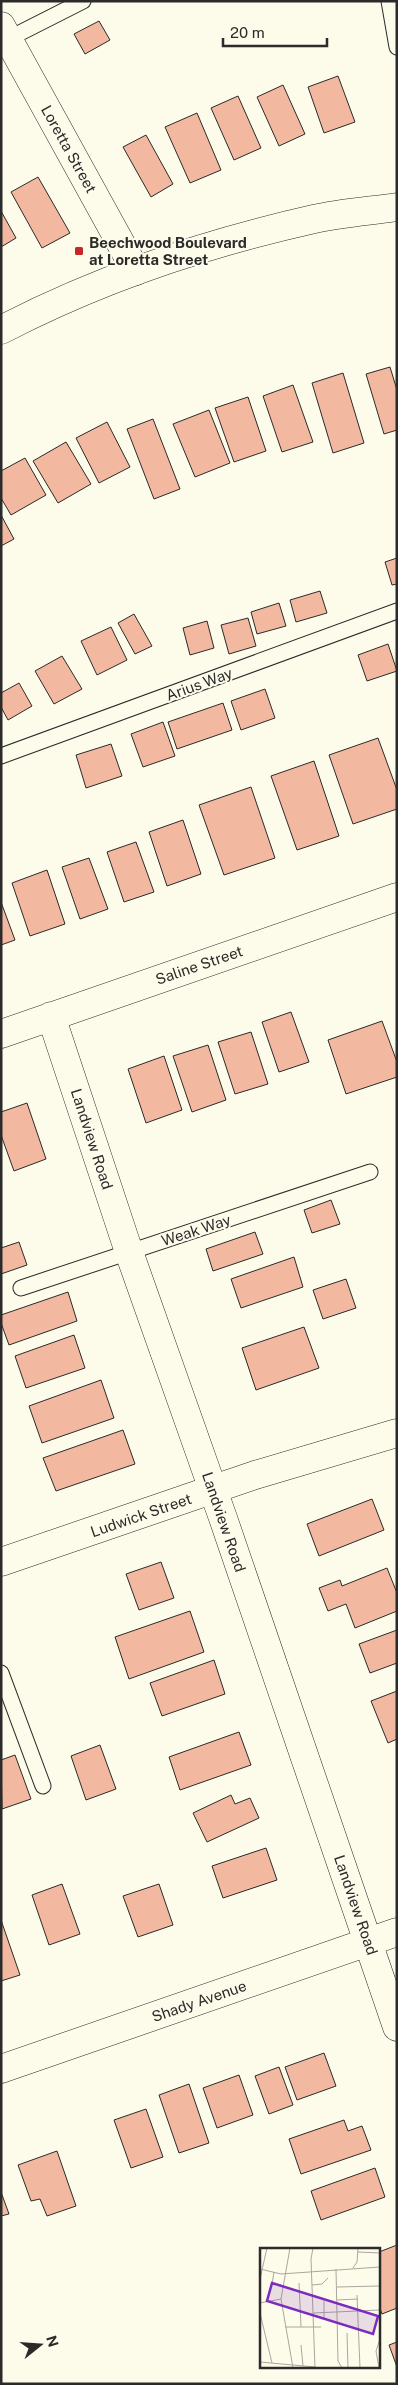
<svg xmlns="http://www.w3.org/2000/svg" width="398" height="2385" font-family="'Public Sans',sans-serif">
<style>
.building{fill:#f2b8a0;stroke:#2b2b2b}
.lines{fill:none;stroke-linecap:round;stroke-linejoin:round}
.lane-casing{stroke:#2b2b2b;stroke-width:17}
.street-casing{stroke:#2b2b2b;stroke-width:29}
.primary-casing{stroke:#2b2b2b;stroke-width:29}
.lane{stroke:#fdfbea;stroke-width:15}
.street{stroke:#fdfbea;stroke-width:28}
.primary{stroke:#fdfbea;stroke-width:28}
.poi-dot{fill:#c62828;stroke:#fdfbea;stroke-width:2}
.labels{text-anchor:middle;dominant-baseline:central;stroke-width:4;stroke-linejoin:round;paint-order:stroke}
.street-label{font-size:15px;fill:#2b2b2b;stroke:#fdfbea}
.poi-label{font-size:15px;font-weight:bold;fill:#2b2b2b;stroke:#fdfbea;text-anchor:start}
.inset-road{fill:none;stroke:#a9a89e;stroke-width:1}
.view{fill:#7b2cbf;fill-opacity:0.15;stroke:#7b2cbf;stroke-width:2.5}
.inset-edge{fill:none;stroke:#2b2b2b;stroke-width:2.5}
</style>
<rect width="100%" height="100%" fill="#fdfbea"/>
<path class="building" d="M 99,21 L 110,40 L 85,54 L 74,34 Z
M 338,76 L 355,122 L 324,133 L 308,87 Z
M 283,85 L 305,134 L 279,146 L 257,97 Z
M 238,96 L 261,148 L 234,160 L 211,108 Z
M 197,113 L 221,170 L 190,183 L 165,127 Z
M 146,135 L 173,184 L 151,197 L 123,147 Z
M 38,177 L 70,233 L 42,248 L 11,192 Z
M 1,211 L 16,238 L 1,247 Z
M 390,367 L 397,390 L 397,430 L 384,434 L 366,374 Z
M 343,373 L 364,443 L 333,453 L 312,383 Z
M 293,385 L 313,442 L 282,452 L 263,396 Z
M 248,397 L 266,451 L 234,462 L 215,408 Z
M 209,410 L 230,463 L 195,477 L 173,424 Z
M 153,419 L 180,489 L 154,499 L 127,429 Z
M 107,422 L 130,467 L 99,483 L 76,438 Z
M 66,442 L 91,484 L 58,503 L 33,461 Z
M 25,458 L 46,495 L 11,515 L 1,498 L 1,471 Z
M 1,515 L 14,539 L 1,546 Z
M 397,558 L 397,584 L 392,585 L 385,562 Z
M 320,591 L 327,613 L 296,622 L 290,600 Z
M 279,603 L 286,626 L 257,634 L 251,612 Z
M 134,614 L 152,646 L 135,654 L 118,623 Z
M 248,618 L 256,646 L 229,654 L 221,625 Z
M 207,621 L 214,648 L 190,655 L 183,628 Z
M 111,627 L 127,660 L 97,675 L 81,641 Z
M 388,644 L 397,671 L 367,681 L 358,655 Z
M 62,656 L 82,689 L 54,704 L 35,671 Z
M 19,683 L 32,706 L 8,720 L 1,707 L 1,693 Z
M 265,689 L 275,718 L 241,730 L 231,701 Z
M 223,703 L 232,730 L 177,749 L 168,722 Z
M 163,722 L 175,756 L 143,767 L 131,734 Z
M 378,738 L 397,790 L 397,809 L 353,824 L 329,755 Z
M 111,744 L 122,776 L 86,788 L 76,755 Z
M 314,761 L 339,836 L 297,850 L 271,776 Z
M 251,787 L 275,858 L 224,875 L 199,805 Z
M 183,820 L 201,874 L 167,886 L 149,832 Z
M 136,842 L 154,892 L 124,902 L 107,852 Z
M 89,858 L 108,909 L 80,919 L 62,867 Z
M 47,870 L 65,924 L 30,936 L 12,883 Z
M 1,902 L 15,940 L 1,945 Z
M 291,1012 L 309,1062 L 279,1072 L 262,1022 Z
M 382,1021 L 397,1062 L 397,1077 L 346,1094 L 328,1040 Z
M 251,1032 L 268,1084 L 235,1094 L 218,1042 Z
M 208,1045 L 226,1100 L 192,1112 L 173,1056 Z
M 164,1056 L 182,1110 L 146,1123 L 128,1069 Z
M 27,1103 L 46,1159 L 14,1171 L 1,1135 L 1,1112 Z
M 331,1200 L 340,1224 L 312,1233 L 304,1210 Z
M 255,1232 L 263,1254 L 213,1271 L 206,1249 Z
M 19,1242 L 27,1265 L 1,1274 L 1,1248 Z
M 294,1257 L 303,1287 L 241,1308 L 231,1279 Z
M 346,1279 L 356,1308 L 323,1319 L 313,1290 Z
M 68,1292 L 77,1321 L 9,1345 L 1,1323 L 1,1315 Z
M 304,1327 L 319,1368 L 256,1390 L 242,1348 Z
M 74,1335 L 85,1368 L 26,1388 L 15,1356 Z
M 101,1380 L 114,1418 L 42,1443 L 29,1406 Z
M 123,1430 L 135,1464 L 56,1491 L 43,1458 Z
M 372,1499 L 384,1530 L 319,1556 L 307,1524 Z
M 161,1562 L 174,1598 L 139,1610 L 126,1574 Z
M 387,1568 L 397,1593 L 397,1611 L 355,1628 L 346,1604 L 328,1611 L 319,1588 L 340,1580 L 342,1586 Z
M 190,1611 L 204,1652 L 129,1679 L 115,1637 Z
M 397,1630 L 397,1663 L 370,1673 L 359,1644 Z
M 214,1660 L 225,1694 L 162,1716 L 150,1683 Z
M 397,1691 L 397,1739 L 388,1743 L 371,1701 Z
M 239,1732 L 251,1765 L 180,1790 L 169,1757 Z
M 100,1745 L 116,1789 L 86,1800 L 71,1756 Z
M 15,1755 L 31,1799 L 2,1809 L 1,1760 Z
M 231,1795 L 235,1804 L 250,1798 L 259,1818 L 207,1842 L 193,1813 Z
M 266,1848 L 277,1880 L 223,1898 L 212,1866 Z
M 62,1884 L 80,1934 L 49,1945 L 32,1895 Z
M 159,1884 L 173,1925 L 138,1937 L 123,1896 Z
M 1,1920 L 20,1975 L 1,1981 Z
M 324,2053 L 336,2086 L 297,2100 L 285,2067 Z
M 279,2067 L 293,2105 L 269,2114 L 255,2076 Z
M 239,2075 L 253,2115 L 217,2128 L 203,2088 Z
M 189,2084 L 209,2143 L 179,2153 L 159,2095 Z
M 146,2109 L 163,2157 L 131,2168 L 114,2120 Z
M 344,2120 L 348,2131 L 362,2126 L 371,2150 L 301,2174 L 289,2139 Z
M 57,2151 L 76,2206 L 47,2216 L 40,2199 L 31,2201 L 18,2165 Z
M 375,2168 L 385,2197 L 321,2220 L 311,2191 Z
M 1,2192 L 9,2214 L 1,2216 Z
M 397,2245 L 397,2308 L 382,2314 L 379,2306 L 379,2252 Z
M 397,2342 L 397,2367 L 389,2345 Z"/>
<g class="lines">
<defs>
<path id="lane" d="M 389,1 L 397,47
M 8,39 L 83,1
M 1,756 L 397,611
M 21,1288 L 370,1172
M 1,1673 L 43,1786"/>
<path id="street" d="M 1,26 L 136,271
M 51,1016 L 129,1252 L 223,1518 L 397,2027
M 1,1034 L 397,897
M 1,1562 L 255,1475 L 397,1433
M 1,2069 L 397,1932"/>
<path id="primary" d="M 1,330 C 99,279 207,243 314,219 C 341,213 369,211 397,207"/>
</defs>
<use href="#lane" class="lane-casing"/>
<use href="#street" class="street-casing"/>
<use href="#primary" class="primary-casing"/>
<use href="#lane" class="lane"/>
<use href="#street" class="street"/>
<use href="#primary" class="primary"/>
</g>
<rect class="poi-dot" x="74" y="246" width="10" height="10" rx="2.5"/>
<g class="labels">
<g class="street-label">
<text transform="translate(69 149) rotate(61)">Loretta Street</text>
<text transform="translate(199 684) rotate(-20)">Arius Way</text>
<text transform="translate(199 965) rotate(-19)">Saline Street</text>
<text transform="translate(92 1139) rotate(72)">Landview Road</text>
<text transform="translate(196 1230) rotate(-18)">Weak Way</text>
<text transform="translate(141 1515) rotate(-19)">Ludwick Street</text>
<text transform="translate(224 1522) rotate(71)">Landview Road</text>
<text transform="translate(356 1905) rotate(71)">Landview Road</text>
<text transform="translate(199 2001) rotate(-19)">Shady Avenue</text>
</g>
<g class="poi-label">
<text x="89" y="242">Beechwood Boulevard<tspan x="89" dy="17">at Loretta Street</tspan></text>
</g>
</g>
<g transform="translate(260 2248)">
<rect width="120" height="120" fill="#fdfbea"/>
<path class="inset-road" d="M 30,0 L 21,51 L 33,120M 53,0 L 51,11 L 55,120M 98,4 L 120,5M 93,20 L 97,14 L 98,0M 0,21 L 21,26 L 120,19M 76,21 L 78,113 L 82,120M 14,24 L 12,36 L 21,37M 0,31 L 7,0M 39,35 L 41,79M 52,37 L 62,36 L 68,30M 77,39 L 120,38M 97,47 L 100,120M 77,52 L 98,51M 64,53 L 64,70M 0,55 L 21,51M 0,65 L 12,115M 53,65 L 120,62M 25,79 L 61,79M 87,85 L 88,120M 41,97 L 43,118M 0,114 L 33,117M 33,117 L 55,119M 119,120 L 116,103 L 120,91"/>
<path class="view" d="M 12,35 L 118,68 L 113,86 L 7,53 Z"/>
<rect width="120" height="120" class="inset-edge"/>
</g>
<rect width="398" height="2385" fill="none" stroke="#2b2b2b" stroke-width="5"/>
<g transform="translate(40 2345) rotate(73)" stroke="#fdfbea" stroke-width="4" paint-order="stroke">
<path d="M0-4L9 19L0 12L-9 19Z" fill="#2b2b2b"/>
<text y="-8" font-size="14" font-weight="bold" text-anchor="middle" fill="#2b2b2b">N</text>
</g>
<path d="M223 38v8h104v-8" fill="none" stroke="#2b2b2b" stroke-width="2.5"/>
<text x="230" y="38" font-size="15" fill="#2b2b2b" stroke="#fdfbea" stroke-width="4" paint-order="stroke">20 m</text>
</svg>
